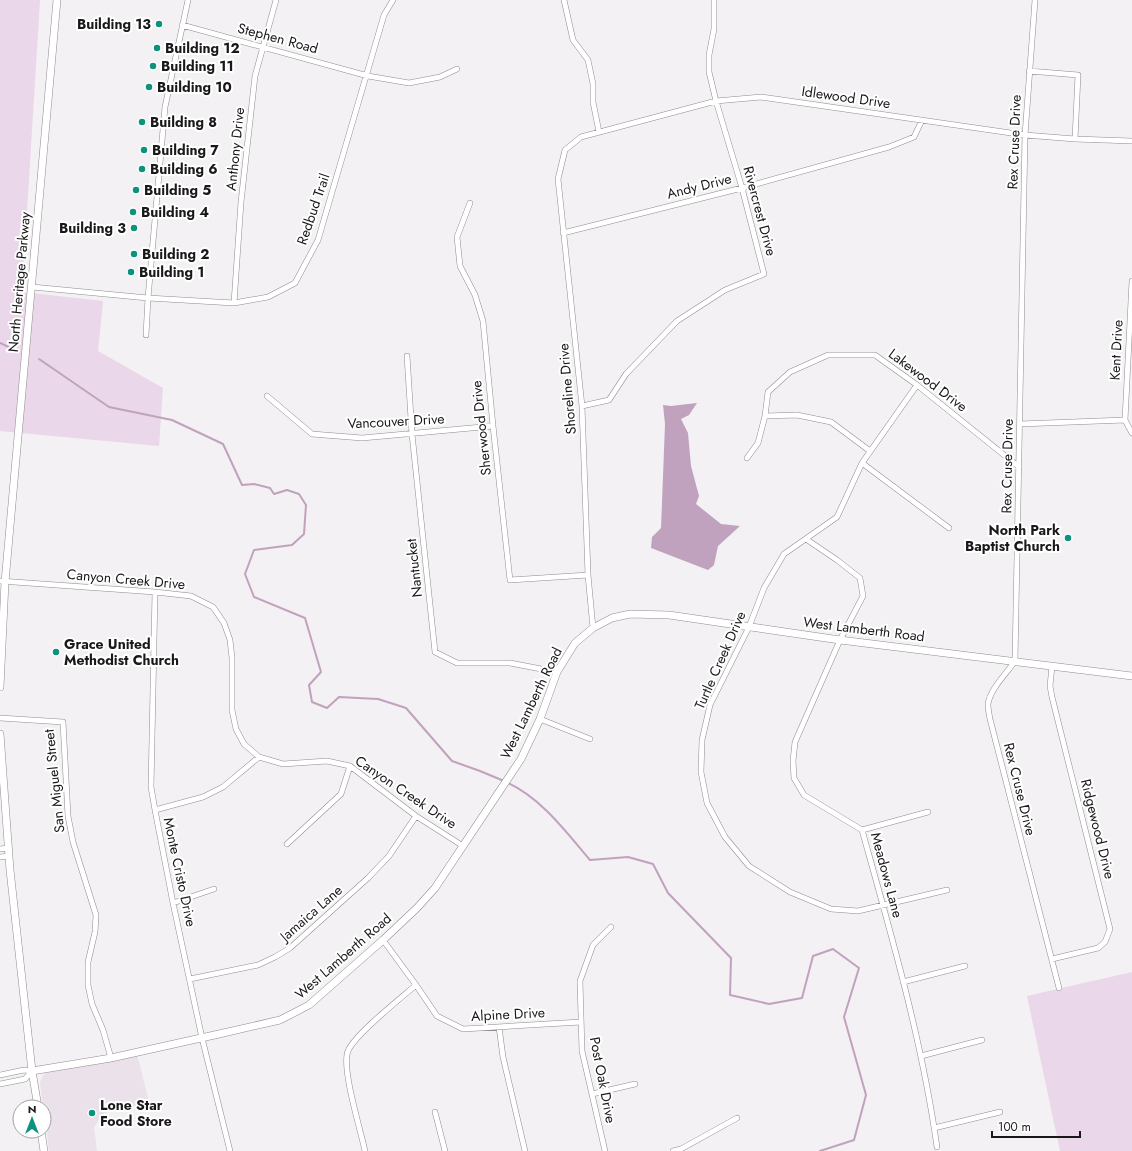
<svg xmlns="http://www.w3.org/2000/svg" width="1132" height="1151" font-family="Jost,sans-serif">
<style>
.built{fill:#eae1ea}
.green{fill:#ead7e9}
.water{fill:#c0a2bf}
.lines{fill:none;stroke-linecap:round;stroke-linejoin:round}
.stream{stroke:#c0a2bf;stroke-width:2}
.street-casing{stroke:#8f8c8f;stroke-width:6}
.secondary-casing{stroke:#8f8c8f;stroke-width:8}
.street{stroke:#fff;stroke-width:5}
.secondary{stroke:#fff;stroke-width:7}
.poi-dot{fill:#0d937d;stroke:#fff;stroke-width:1.5}
.labels{text-anchor:middle;dominant-baseline:central;stroke-width:4;stroke-linejoin:round;paint-order:stroke}
.poi-label{font-size:14px;font-weight:bold;fill:#1a191a;stroke:#fff;text-anchor:start}
.street-label{font-size:14px;fill:#1a191a;stroke:#fff}
</style>
<rect width="100%" height="100%" fill="#f3f1f3"/>
<path class="built" d="M 137,1054 L 149,1102 L 104,1113 L 94,1127 L 97,1151 L 49,1151 L 44,1107 L 43,1107 L 40,1082 L 44,1074 L 47,1072 Z"/>
<path class="green" d="M 0,0 L 40,0 L 22,292 L 103,301 L 98,351 L 163,388 L 159,446 L 0,431 Z
M 1132,972 L 1132,1151 L 1060,1151 L 1027,996 Z"/>
<path class="water" d="M 697,403 L 689,415 L 681,419 L 688,433 L 691,466 L 699,496 L 696,504 L 721,524 L 740,526 L 718,546 L 714,565 L 708,570 L 651,548 L 652,537 L 661,528 L 665,424 L 663,405 L 671,406 Z"/>
<g class="lines">
<path class="stream" d="M 0,343 L 13,349
M 39,359 L 109,407 L 172,420 L 223,444 L 242,485 L 254,484 L 270,488 L 274,494 L 287,490 L 299,494 L 306,505 L 304,534 L 292,545 L 254,550 L 245,574 L 254,597 L 305,618 L 321,672 L 309,685 L 312,702 L 327,708 L 339,697 L 378,699 L 406,708 L 452,761 L 480,771 L 504,781
M 508,783 C 542,799 566,832 590,860 L 628,857 L 653,864 L 668,893 L 731,958 L 730,995 L 769,1004 L 802,998 L 813,956 L 833,949 L 859,968 L 844,1017 L 866,1095 L 854,1140 L 820,1151"/>
<defs>
<path id="street" d="M 564,0 L 573,40 L 588,60 L 593,84 L 593,102 L 599,132
M 1035,0 L 1025,135 L 1015,661 C 1007,673 990,689 988,704 C 988,709 989,714 990,719 L 1059,988
M 182,25 L 368,76 L 409,83 L 440,77 L 457,69
M 1029,71 L 1078,75 L 1075,139
M 470,203 L 457,237 L 460,266 L 475,295 L 483,321 L 493,426 L 510,580 L 588,575
M 563,233 L 742,188 L 889,147 L 914,137 L 922,120
M 32,287 L 148,298 L 234,303 L 268,297 L 295,283 L 318,240 L 384,15 L 393,0
M 234,303 L 241,202 L 255,76 L 276,0
M 146,335 L 148,298 L 165,107 L 188,0
M 407,356 L 412,434 L 435,652 L 457,663 L 510,663 L 557,672
M 917,385 L 862,463 L 837,517 L 784,554 L 764,588 L 749,627 L 710,705 L 702,740 L 701,772 L 707,803 L 725,837 L 749,866 L 790,892 L 831,909 L 858,911 L 947,890
M 267,396 L 312,434 L 362,438 L 493,426
M 582,406 L 609,400 L 626,374 L 677,321 L 725,290 L 764,274 L 742,188 L 716,101 L 709,72 L 709,55 L 714,29 L 714,0
M 765,416 L 797,415 L 831,422 L 870,451
M 1125,420 L 1132,281
M 1125,420 L 1132,433
M 1020,424 L 1125,420
M 747,458 L 758,443 L 765,416 L 768,392 L 790,372 L 828,355 L 875,355 L 917,385 L 1019,467
M 862,463 L 949,528
M 806,539 L 837,560 L 860,578 L 863,596 L 840,640 L 795,742 L 793,761 L 794,778 L 804,795 L 862,830 C 891,934 922,1040 937,1147
M 0,581 L 155,592 L 191,596 L 213,607 L 224,623 L 230,640 L 232,658 L 232,710 L 236,729 L 244,744 L 259,757 L 283,764 L 327,761 L 350,766 L 416,816 L 463,846
M 155,592 L 151,787 L 155,810 L 173,903 L 202,1038 L 230,1151
M 593,628 L 588,575 L 582,406 L 558,179 L 565,150 L 581,137 L 716,101 L 761,97 L 1025,135 L 1075,139 L 1132,141
M 0,718 L 63,722 L 68,816 L 73,842 L 96,915 L 95,932 L 88,962 L 88,985 L 92,1004 L 103,1030 L 111,1058
M 540,719 L 590,739
M 155,810 L 203,797 L 223,787 L 259,757
M 862,830 L 928,812
M 287,844 L 341,794 L 350,766
M 0,849 L 8,848
M 0,857 L 9,856
M 173,903 L 214,889
M 383,940 L 416,985 L 437,1016 L 463,1029 L 581,1022
M 1052,959 L 1098,948 L 1105,942 L 1110,929 L 1052,697 L 1050,686 L 1052,666
M 190,979 L 258,965 L 275,957 L 290,948 L 368,878 L 389,856 L 416,816
M 903,982 L 965,966
M 499,1027 L 503,1057 L 525,1151
M 921,1056 L 982,1040
M 0,1075 L 24,1070 L 32,1071
M 0,1084 L 25,1079 L 32,1071
M 592,1094 L 635,1084
M 435,1112 L 445,1151
M 934,1128 L 1000,1112
M 365,1151 C 361,1131 341,1068 348,1051 C 354,1035 401,998 416,985
M 605,1151 L 582,1051 L 580,981 L 593,945 L 611,927
M 673,1151 L 681,1149 L 737,1118"/>
<path id="secondary" d="M 0,687 L 5,582 L 57,0
M 0,734 L 10,870 L 32,1071 L 38,1107
M 32,1071 L 111,1058 L 219,1034 L 280,1020 L 309,1005 L 383,940 L 417,908 L 435,888 L 521,759 L 540,719 L 557,672 L 575,643 L 593,628 L 612,618 L 630,614 L 669,615 L 840,640 L 1132,676
M 41,1131 L 44,1151"/>
</defs>
<use href="#street" class="street-casing"/>
<use href="#secondary" class="secondary-casing"/>
<use href="#street" class="street"/>
<use href="#secondary" class="secondary"/>
</g>
<g class="poi-dot">
<circle cx="159" cy="24" r="4"/>
<circle cx="157" cy="48" r="4"/>
<circle cx="153" cy="66" r="4"/>
<circle cx="149" cy="87" r="4"/>
<circle cx="142" cy="122" r="4"/>
<circle cx="144" cy="150" r="4"/>
<circle cx="142" cy="169" r="4"/>
<circle cx="136" cy="190" r="4"/>
<circle cx="133" cy="212" r="4"/>
<circle cx="134" cy="228" r="4"/>
<circle cx="134" cy="254" r="4"/>
<circle cx="131" cy="272" r="4"/>
<circle cx="1068" cy="538" r="4"/>
<circle cx="56" cy="652" r="4"/>
<circle cx="92" cy="1113" r="4"/>
</g>
<g class="labels">
<g class="poi-label">
<text x="151" y="24" text-anchor="end">Building 13</text>
<text x="165" y="48">Building 12</text>
<text x="161" y="66">Building 11</text>
<text x="157" y="87">Building 10</text>
<text x="150" y="122">Building 8</text>
<text x="152" y="150">Building 7</text>
<text x="150" y="169">Building 6</text>
<text x="144" y="190">Building 5</text>
<text x="141" y="212">Building 4</text>
<text x="126" y="228" text-anchor="end">Building 3</text>
<text x="142" y="254">Building 2</text>
<text x="139" y="272">Building 1</text>
<text x="1060" y="530" text-anchor="end">North Park<tspan x="1060" dy="16">Baptist Church</tspan></text>
<text x="64" y="644">Grace United<tspan x="64" dy="16">Methodist Church</tspan></text>
<text x="100" y="1105">Lone Star<tspan x="100" dy="16">Food Store</tspan></text>
</g>
<g class="street-label">
<text transform="translate(278 38) rotate(15)">Stephen Road</text>
<text transform="translate(846 97) rotate(8)">Idlewood Drive</text>
<text transform="translate(1014 142) rotate(-88)">Rex Cruse Drive</text>
<text transform="translate(235 149) rotate(-84)">Anthony Drive</text>
<text transform="translate(699 186) rotate(-14)">Andy Drive</text>
<text transform="translate(313 209) rotate(-71)">Redbud Trail</text>
<text transform="translate(760 211) rotate(75)">Rivercrest Drive</text>
<text transform="translate(19 282) rotate(-85)">North Heritage Parkway</text>
<text transform="translate(1116 350) rotate(-87)">Kent Drive</text>
<text transform="translate(928 380) rotate(37)">Lakewood Drive</text>
<text transform="translate(567 389) rotate(-95)">Shoreline Drive</text>
<text transform="translate(396 421) rotate(-3)">Vancouver Drive</text>
<text transform="translate(481 428) rotate(-96)">Sherwood Drive</text>
<text transform="translate(1007 466) rotate(-89)">Rex Cruse Drive</text>
<text transform="translate(414 568) rotate(-96)">Nantucket</text>
<text transform="translate(126 579) rotate(5)">Canyon Creek Drive</text>
<text transform="translate(864 629) rotate(7)">West Lamberth Road</text>
<text transform="translate(720 660) rotate(-66)">Turtle Creek Drive</text>
<text transform="translate(531 703) rotate(-64)">West Lamberth Road</text>
<text transform="translate(54 781) rotate(-96)">San Miguel Street</text>
<text transform="translate(1020 789) rotate(76)">Rex Cruse Drive</text>
<text transform="translate(406 792) rotate(34)">Canyon Creek Drive</text>
<text transform="translate(1098 829) rotate(76)">Ridgewood Drive</text>
<text transform="translate(180 872) rotate(78)">Monte Cristo Drive</text>
<text transform="translate(887 875) rotate(75)">Meadows Lane</text>
<text transform="translate(311 913) rotate(-41)">Jamaica Lane</text>
<text transform="translate(343 956) rotate(-41)">West Lamberth Road</text>
<text transform="translate(508 1014) rotate(-3)">Alpine Drive</text>
<text transform="translate(603 1080) rotate(79)">Post Oak Drive</text>
</g>
</g>
<g transform="translate(32 1119)"><circle r="19" fill="#ffffff" stroke="#a3a3a3"/>
<path d="M0-3L7 15L0 10L-7 15Z" fill="#0d937d"/>
<text y="-6" font-size="11" font-weight="bold" text-anchor="middle" fill="#1a191a">N</text>
</g>
<path d="M992 1131v6h88v-6" fill="none" stroke="#1a191a" stroke-width="2"/>
<text x="998" y="1131" font-size="12" fill="#1a191a" stroke="#ffffff" stroke-width="3" paint-order="stroke">100 m</text>
</svg>
